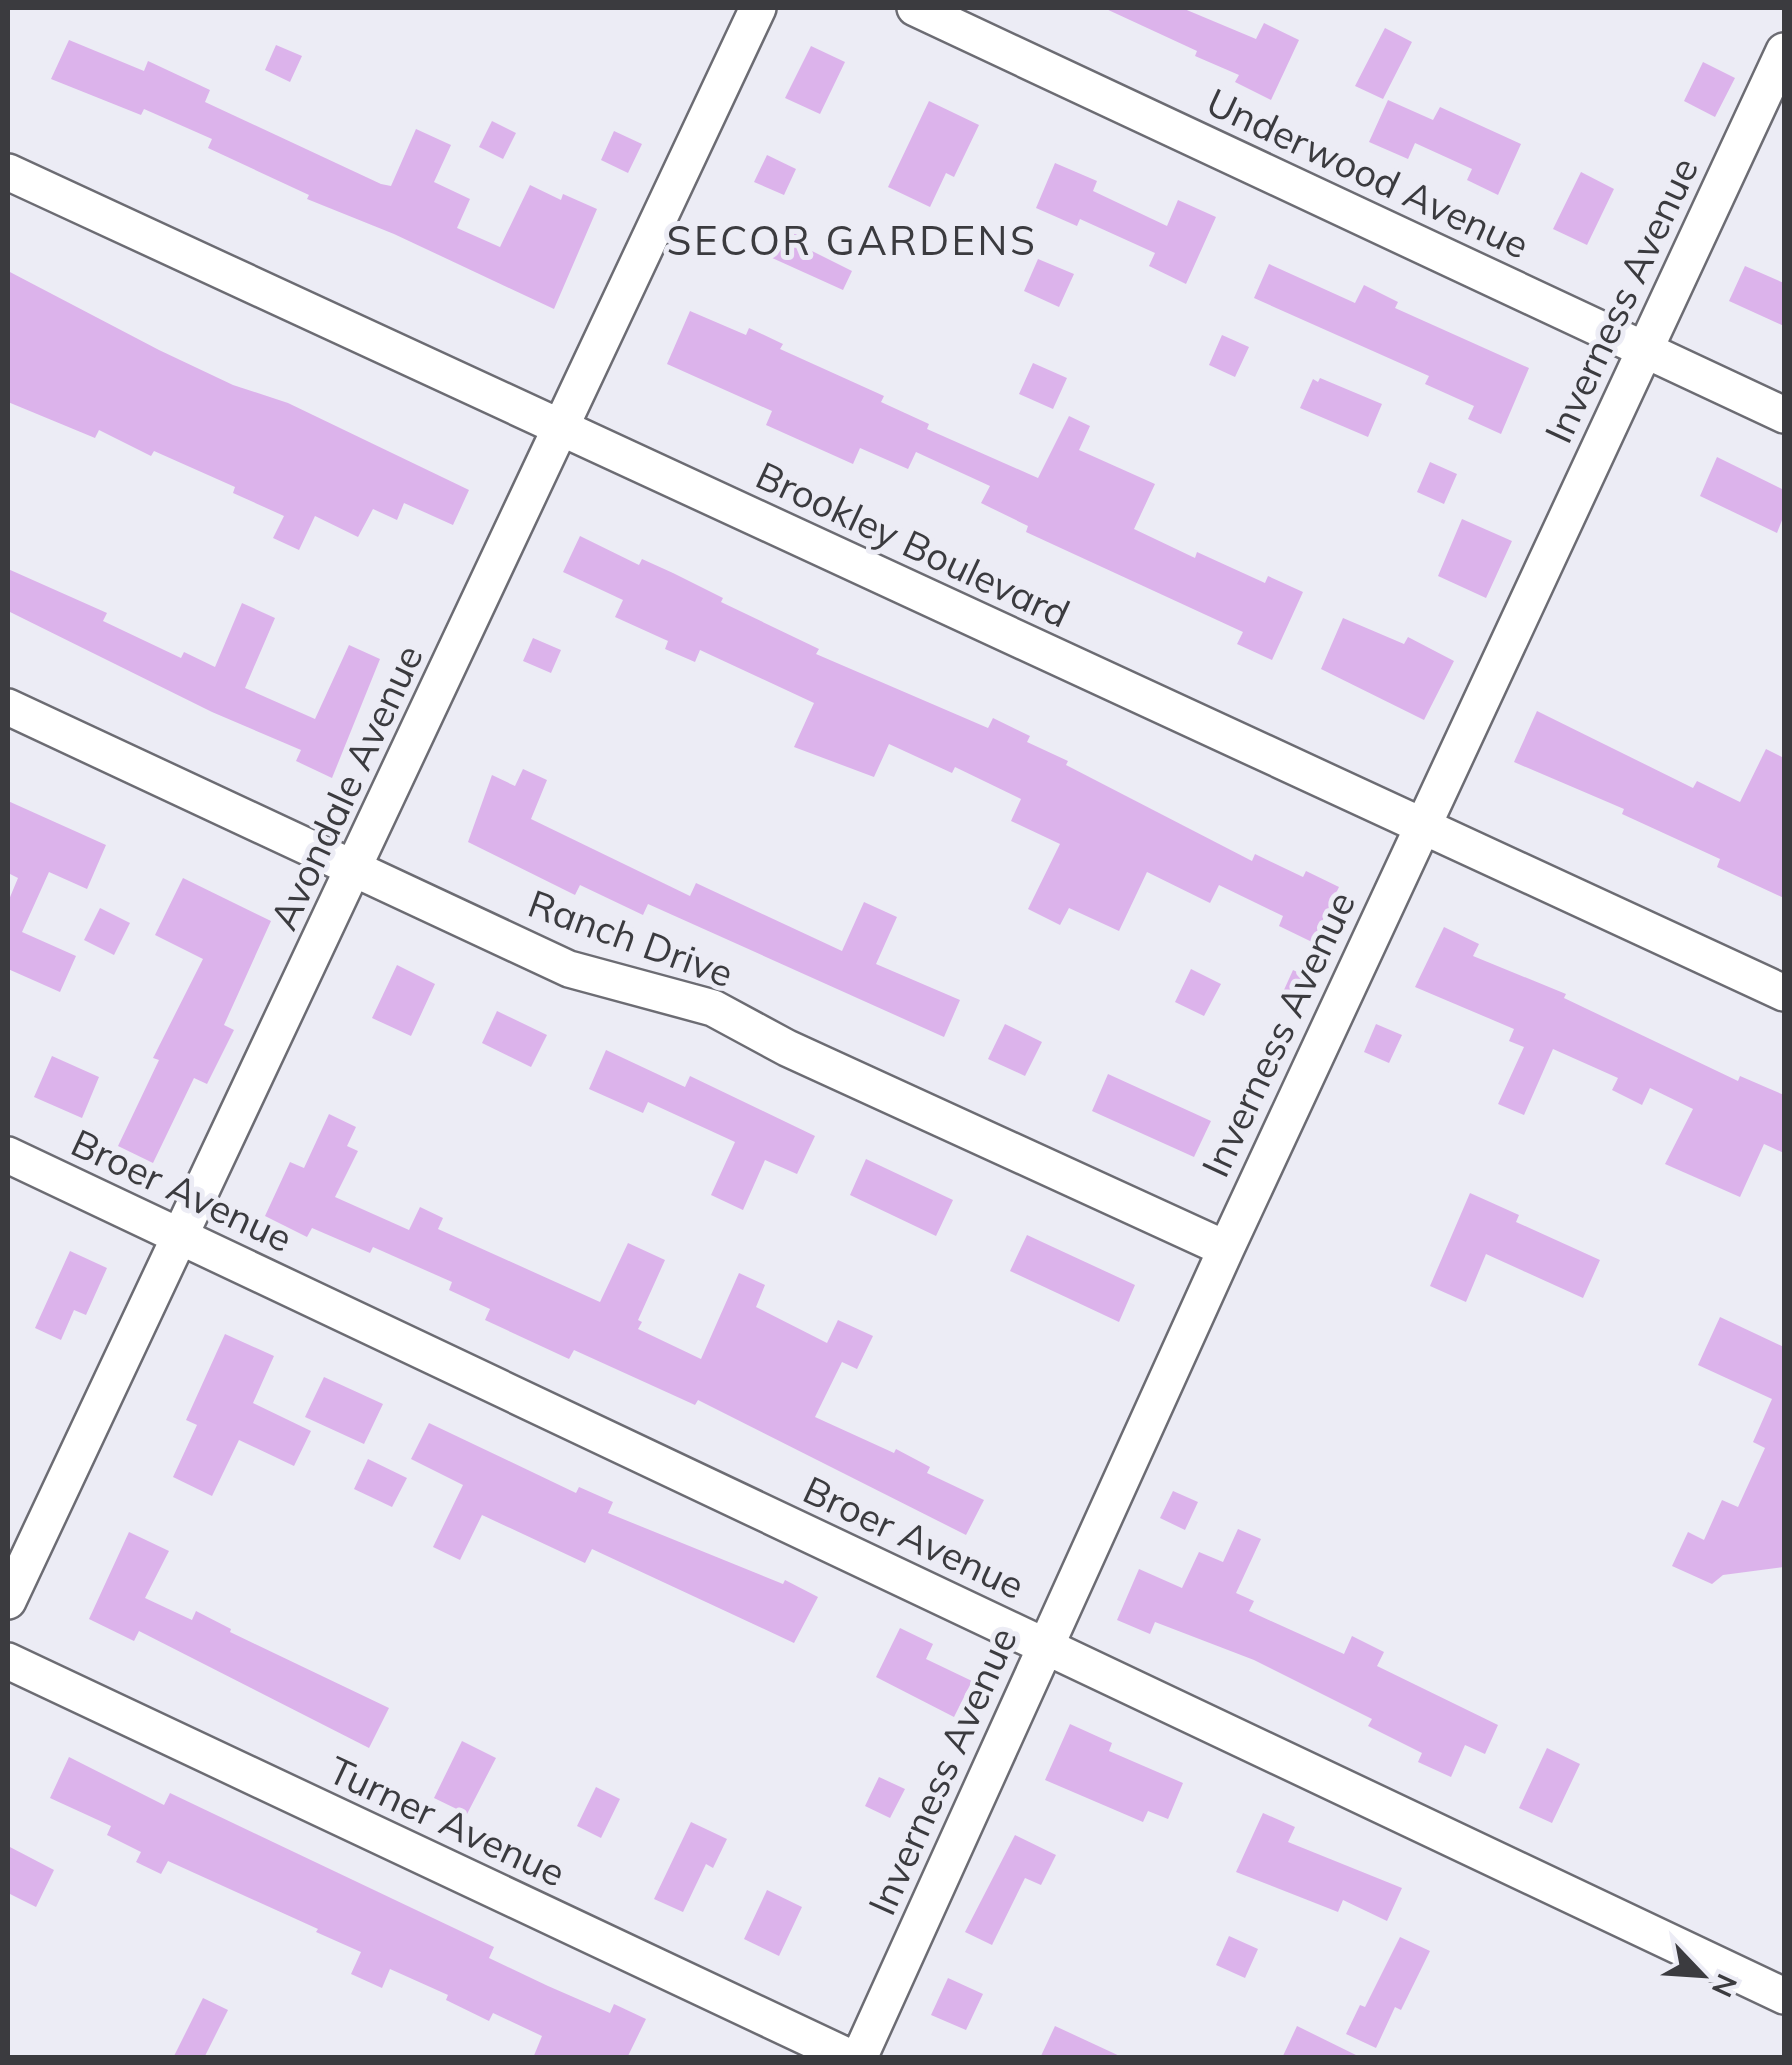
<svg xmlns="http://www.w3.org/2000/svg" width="1792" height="2065" font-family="Mulish,sans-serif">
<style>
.building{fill:#dcb3eb}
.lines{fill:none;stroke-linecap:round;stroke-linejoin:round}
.street-casing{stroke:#6c6c73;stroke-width:40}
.street{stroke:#fff;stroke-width:35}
.labels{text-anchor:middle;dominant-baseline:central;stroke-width:10;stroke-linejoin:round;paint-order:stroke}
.street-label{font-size:38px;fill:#3b3b3f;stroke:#ececf5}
.neighbourhood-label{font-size:40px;letter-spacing:2.5px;fill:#3b3b3f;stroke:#ececf5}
</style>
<rect width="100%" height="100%" fill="#ececf5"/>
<path class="building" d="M 1104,8 L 1182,8 L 1256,39 L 1264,23 L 1299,40 L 1271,100 L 1235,82 L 1239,75 L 1195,56 L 1197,51 Z
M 1385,28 L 1412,42 L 1383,99 L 1355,86 Z
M 69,40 L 144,71 L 148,61 L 210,90 L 205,102 L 381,184 L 391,186 L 416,129 L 451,145 L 434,182 L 470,199 L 457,228 L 500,247 L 530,185 L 561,200 L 563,194 L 597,209 L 554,309 L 394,234 L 307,199 L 309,195 L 208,148 L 212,139 L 144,109 L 141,115 L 51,79 Z
M 276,45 L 302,56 L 290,82 L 265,70 Z
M 811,46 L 845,62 L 820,114 L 785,98 Z
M 1703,62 L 1735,78 L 1715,117 L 1684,101 Z
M 1388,100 L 1433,120 L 1440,107 L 1521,144 L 1498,195 L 1467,180 L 1472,169 L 1415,143 L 1408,159 L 1369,142 Z
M 929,101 L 979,125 L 954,177 L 946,173 L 930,207 L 888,187 Z
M 492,121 L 516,133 L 503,159 L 479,147 Z
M 614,131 L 642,144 L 628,173 L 601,160 Z
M 767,155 L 796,169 L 784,195 L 754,182 Z
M 1055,163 L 1097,181 L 1093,191 L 1167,226 L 1178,200 L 1216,217 L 1186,284 L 1149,266 L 1155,253 L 1080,219 L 1077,226 L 1036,208 Z
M 1581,172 L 1614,189 L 1587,245 L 1553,229 Z
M 783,229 L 807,239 L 804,247 L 852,271 L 843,290 L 770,257 Z
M 1038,259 L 1074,274 L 1059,307 L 1024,291 Z
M 1269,264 L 1355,303 L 1364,285 L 1398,302 L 1395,308 L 1529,368 L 1501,434 L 1468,419 L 1474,406 L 1425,384 L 1429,376 L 1254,298 Z
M 1745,266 L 1784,283 L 1784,326 L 1729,301 Z
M 8,271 L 159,350 L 233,385 L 288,403 L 469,490 L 453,525 L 404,503 L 397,520 L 373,509 L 358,537 L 315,516 L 299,550 L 273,538 L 284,516 L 233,493 L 235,487 L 154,451 L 151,456 L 99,430 L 95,438 L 8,402 Z
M 690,311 L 746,335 L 749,328 L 783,344 L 780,349 L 884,396 L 881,402 L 929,424 L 927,429 L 1038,478 L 1069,416 L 1090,426 L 1079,450 L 1155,484 L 1134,529 L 1195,558 L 1197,552 L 1265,583 L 1268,576 L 1303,592 L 1272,660 L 1237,644 L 1243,632 L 1026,532 L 1028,526 L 981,503 L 990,486 L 916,452 L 908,469 L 860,448 L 853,464 L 766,425 L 772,411 L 667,364 Z
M 1222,335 L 1249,347 L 1235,377 L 1209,365 Z
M 1033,363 L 1067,378 L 1053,409 L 1019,394 Z
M 1320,378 L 1382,404 L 1368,437 L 1300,408 L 1313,379 L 1318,382 Z
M 1717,457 L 1784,490 L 1784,515 L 1777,533 L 1700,496 Z
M 1430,462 L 1457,474 L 1444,504 L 1417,492 Z
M 1462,519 L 1512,541 L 1486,598 L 1438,576 Z
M 580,536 L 639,565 L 642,559 L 673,573 L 723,598 L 721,602 L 819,649 L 816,654 L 988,728 L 993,718 L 1030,736 L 1027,742 L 1068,761 L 1066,765 L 1252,861 L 1255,854 L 1303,877 L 1306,871 L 1339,887 L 1312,942 L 1279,926 L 1283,916 L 1219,885 L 1210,903 L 1147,872 L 1119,931 L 1069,908 L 1060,925 L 1028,909 L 1060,844 L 1011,821 L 1021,799 L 955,767 L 952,773 L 889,744 L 874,777 L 794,747 L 814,703 L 700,650 L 695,662 L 665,649 L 668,641 L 615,617 L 623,600 L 563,572 Z
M 8,569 L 107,613 L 103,621 L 181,658 L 184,652 L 215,667 L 242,603 L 275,618 L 245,688 L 315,719 L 349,645 L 380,659 L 332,778 L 296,761 L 301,750 L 212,712 L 8,611 Z
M 1343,618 L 1404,644 L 1408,637 L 1454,661 L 1424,720 L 1321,669 Z
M 533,638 L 561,650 L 551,673 L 523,661 Z
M 1537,711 L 1693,788 L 1697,781 L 1740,802 L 1766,749 L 1784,758 L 1784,898 L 1717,867 L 1720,859 L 1622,814 L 1624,809 L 1514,762 Z
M 523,769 L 547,780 L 531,819 L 690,896 L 696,883 L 842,951 L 864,902 L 897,917 L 876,964 L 960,1000 L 944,1037 L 648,904 L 643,915 L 580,885 L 575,895 L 468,842 L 492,775 L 515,786 Z
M 8,801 L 106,845 L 87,889 L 49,872 L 22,932 L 76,956 L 60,992 L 8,969 L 8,902 L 18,878 L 8,873 Z
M 183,878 L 271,921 L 224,1025 L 234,1030 L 207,1084 L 194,1078 L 153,1163 L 118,1146 L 159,1060 L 153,1058 L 203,959 L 155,935 Z
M 100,908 L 130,923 L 114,955 L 84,940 Z
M 1444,927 L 1479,944 L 1473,956 L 1566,994 L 1564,998 L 1738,1081 L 1740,1076 L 1784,1095 L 1784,1153 L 1764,1144 L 1740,1197 L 1665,1164 L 1693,1109 L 1650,1088 L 1642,1105 L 1612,1090 L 1618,1078 L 1553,1049 L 1524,1115 L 1498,1104 L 1524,1047 L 1509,1041 L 1514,1029 L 1415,987 Z
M 397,965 L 435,984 L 411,1036 L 372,1018 Z
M 1191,969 L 1221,984 L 1204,1016 L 1175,1002 Z
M 1293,970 L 1314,980 L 1301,1011 L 1279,1001 Z
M 497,1011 L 547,1035 L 531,1067 L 482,1043 Z
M 1005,1024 L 1042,1042 L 1025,1076 L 988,1059 Z
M 1376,1024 L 1402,1035 L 1389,1063 L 1364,1052 Z
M 606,1050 L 685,1087 L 690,1076 L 815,1136 L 797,1174 L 765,1160 L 743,1210 L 711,1195 L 735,1142 L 648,1102 L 643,1113 L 589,1089 Z
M 52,1056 L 99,1077 L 82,1118 L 34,1097 Z
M 1108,1074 L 1211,1121 L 1194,1157 L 1092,1111 Z
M 329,1114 L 356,1127 L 347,1146 L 358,1151 L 335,1197 L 409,1230 L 420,1207 L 443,1218 L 438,1229 L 600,1302 L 628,1243 L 665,1260 L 638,1320 L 642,1322 L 638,1329 L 701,1359 L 739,1273 L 765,1285 L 756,1307 L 827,1343 L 838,1320 L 873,1336 L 857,1369 L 842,1362 L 815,1417 L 894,1453 L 896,1449 L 930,1467 L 927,1473 L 984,1500 L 966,1535 L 698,1400 L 695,1405 L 574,1350 L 569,1359 L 485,1320 L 490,1309 L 449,1290 L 452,1282 L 373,1247 L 370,1253 L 312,1228 L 307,1237 L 265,1216 L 290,1162 L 304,1168 Z
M 866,1159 L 953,1200 L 936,1236 L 850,1195 Z
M 1470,1193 L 1519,1215 L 1516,1222 L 1600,1260 L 1583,1298 L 1486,1254 L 1466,1302 L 1430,1286 Z
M 1027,1235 L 1135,1285 L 1119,1322 L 1010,1271 Z
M 70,1251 L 107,1268 L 86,1315 L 74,1310 L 61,1340 L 35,1328 Z
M 1720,1317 L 1784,1347 L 1784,1567 L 1723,1575 L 1712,1584 L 1672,1566 L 1688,1532 L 1704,1540 L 1722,1500 L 1738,1507 L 1765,1448 L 1753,1442 L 1772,1399 L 1698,1365 Z
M 225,1334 L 274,1356 L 253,1403 L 311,1431 L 294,1466 L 239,1440 L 212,1496 L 173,1477 L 197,1425 L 186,1420 Z
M 324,1377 L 383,1404 L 364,1444 L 305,1417 Z
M 429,1423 L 576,1493 L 579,1487 L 613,1502 L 608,1513 L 783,1584 L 785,1580 L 818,1597 L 794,1643 L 592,1549 L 585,1563 L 482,1515 L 460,1560 L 433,1547 L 463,1485 L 411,1459 Z
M 368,1459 L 407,1478 L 392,1507 L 354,1489 Z
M 1173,1491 L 1198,1502 L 1185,1530 L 1160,1518 Z
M 1238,1529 L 1261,1539 L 1236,1593 L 1254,1601 L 1249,1611 L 1344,1654 L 1352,1636 L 1384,1652 L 1377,1666 L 1498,1725 L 1485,1754 L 1465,1745 L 1451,1777 L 1418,1762 L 1422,1753 L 1368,1726 L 1372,1719 L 1254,1660 L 1155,1622 L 1150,1634 L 1117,1620 L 1139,1569 L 1182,1588 L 1199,1552 L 1223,1562 Z
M 129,1532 L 169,1551 L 145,1598 L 192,1620 L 196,1611 L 231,1629 L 230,1632 L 389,1708 L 369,1748 L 139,1631 L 134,1641 L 89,1619 Z
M 900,1628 L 933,1644 L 926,1659 L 972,1681 L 954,1717 L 876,1677 Z
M 1070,1724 L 1112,1743 L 1109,1751 L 1183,1783 L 1168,1819 L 1148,1811 L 1143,1822 L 1045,1780 Z
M 462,1741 L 496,1758 L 467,1814 L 434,1798 Z
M 1547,1748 L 1580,1764 L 1552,1823 L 1519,1808 Z
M 69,1757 L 164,1805 L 170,1793 L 494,1947 L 489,1958 L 548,1986 L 610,2013 L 614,2004 L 646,2019 L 627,2058 L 533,2058 L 542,2036 L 493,2013 L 489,2021 L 446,2000 L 448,1995 L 390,1969 L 382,1988 L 351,1974 L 361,1952 L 316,1932 L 318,1929 L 168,1861 L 161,1874 L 136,1862 L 141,1852 L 107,1835 L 111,1826 L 50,1798 Z
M 879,1777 L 905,1789 L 890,1818 L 865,1806 Z
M 596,1787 L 620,1799 L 601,1838 L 577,1826 Z
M 1263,1813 L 1295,1827 L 1288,1842 L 1402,1888 L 1387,1921 L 1343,1900 L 1338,1912 L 1236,1872 Z
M 691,1822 L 727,1839 L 713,1868 L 706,1864 L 683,1912 L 654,1899 Z
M 1015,1835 L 1056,1855 L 1041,1885 L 1025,1878 L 992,1945 L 965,1932 Z
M 8,1846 L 54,1870 L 36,1907 L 8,1893 Z
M 767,1890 L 802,1907 L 779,1956 L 744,1939 Z
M 1229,1936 L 1258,1949 L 1245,1978 L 1216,1965 Z
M 1400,1937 L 1430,1951 L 1401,2010 L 1395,2007 L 1376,2048 L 1346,2034 L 1360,2005 L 1365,2007 Z
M 948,1978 L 983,1994 L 966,2030 L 931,2015 Z
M 203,1998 L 228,2010 L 204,2058 L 173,2058 Z
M 1055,2026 L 1124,2058 L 1040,2058 Z
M 1297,2026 L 1362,2058 L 1282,2058 Z"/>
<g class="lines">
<defs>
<path id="street" d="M 915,8 L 1784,415
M 8,172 L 1784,993
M 8,707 L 569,969 L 713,1008 L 787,1048 L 1226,1249
M 8,1155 L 1784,1996
M 8,1601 L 758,8
M 8,1661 L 851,2058
M 859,2058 L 1226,1249 L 1784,51"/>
</defs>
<use href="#street" class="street-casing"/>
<use href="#street" class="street"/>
</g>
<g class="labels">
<g class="street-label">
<text transform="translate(1368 173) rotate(25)">Underwood Avenue</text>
<text transform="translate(1621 300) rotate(-65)">Inverness Avenue</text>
<text transform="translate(913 544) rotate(25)">Brookley Boulevard</text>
<text transform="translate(346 787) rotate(-65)">Avondale Avenue</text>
<text transform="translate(631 938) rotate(20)">Ranch Drive</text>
<text transform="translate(1278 1034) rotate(-65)">Inverness Avenue</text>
<text transform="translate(182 1190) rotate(25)">Broer Avenue</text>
<text transform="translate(914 1537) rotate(25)">Broer Avenue</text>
<text transform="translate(942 1771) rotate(-66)">Inverness Avenue</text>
<text transform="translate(447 1821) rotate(25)">Turner Avenue</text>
</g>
<g class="neighbourhood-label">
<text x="852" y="240">SECOR GARDENS</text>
</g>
</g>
<rect width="1792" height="2065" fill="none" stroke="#3b3b3f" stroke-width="20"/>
<g transform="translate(1702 1975) rotate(115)" stroke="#ececf5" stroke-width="8" paint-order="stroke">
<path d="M0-8L18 38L0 25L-18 38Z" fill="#3b3b3f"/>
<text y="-15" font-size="28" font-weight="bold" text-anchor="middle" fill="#3b3b3f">N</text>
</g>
</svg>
